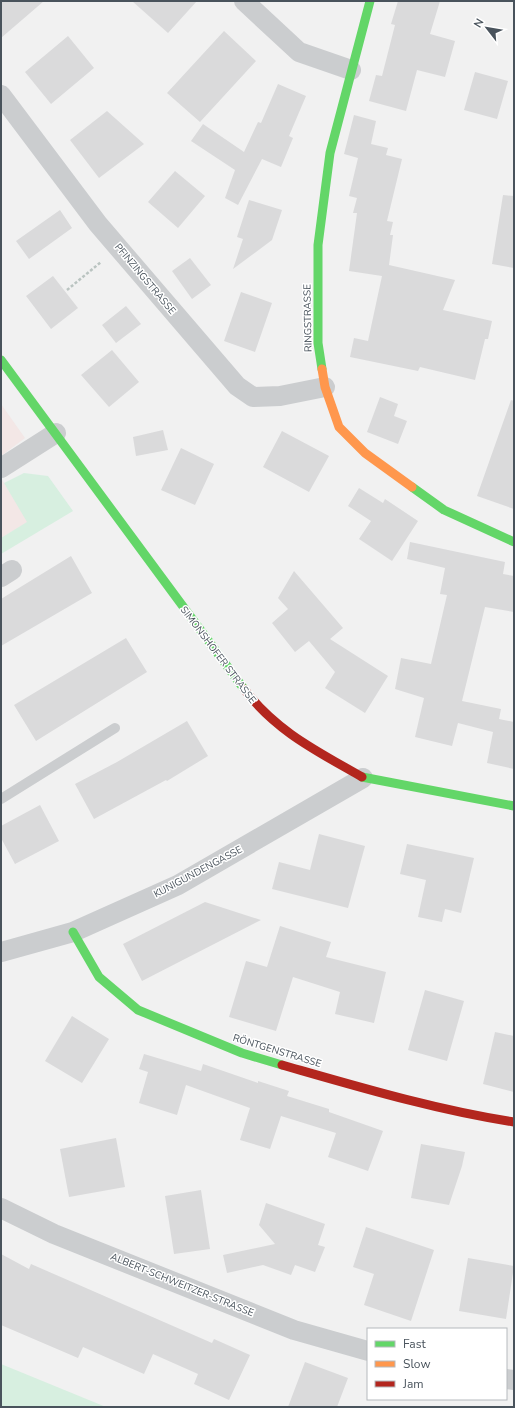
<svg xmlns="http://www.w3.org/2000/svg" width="515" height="1408" font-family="'Nunito Sans',sans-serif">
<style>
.medical{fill:#f3e7e6}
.green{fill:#d7efe0}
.building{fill:#dadadb}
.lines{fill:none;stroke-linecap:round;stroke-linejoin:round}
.path{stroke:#bac4c1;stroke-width:2.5;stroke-dasharray:3 2;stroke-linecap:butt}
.lane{stroke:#cbcdcf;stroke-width:10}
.street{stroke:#cbcdcf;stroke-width:20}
.fast{stroke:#63d668;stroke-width:9}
.slow{stroke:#ff974d;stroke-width:9}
.jam{stroke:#b3261e;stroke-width:9}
.labels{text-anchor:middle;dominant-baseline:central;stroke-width:3;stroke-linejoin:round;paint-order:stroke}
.street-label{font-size:10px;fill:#49535c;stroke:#fff}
</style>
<rect width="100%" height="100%" fill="#f1f1f1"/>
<path class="medical" d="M 1,404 L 25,438 L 1,456 Z
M 1,478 L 28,522 L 1,538 Z"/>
<path class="green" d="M 24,473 L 48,476 L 73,511 L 1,554 L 1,538 L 27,522 L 4,483 Z
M 1,1364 L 106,1407 L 1,1407 Z"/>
<path class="building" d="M 1,1 L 44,1 L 1,38 Z
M 132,1 L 197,1 L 168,33 Z
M 398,1 L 440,1 L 430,34 L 455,41 L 445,77 L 417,70 L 406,111 L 369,101 L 376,75 L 382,76 L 395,25 L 391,24 Z
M 224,31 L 256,61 L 200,122 L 167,93 Z
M 68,36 L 94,68 L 51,104 L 25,72 Z
M 475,72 L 508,81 L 497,119 L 464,110 Z
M 278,84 L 306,96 L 289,136 L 293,138 L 281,167 L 262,159 L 238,205 L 225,198 L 235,170 L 191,141 L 203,124 L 244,152 L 258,122 L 261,123 Z
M 107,111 L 144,144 L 99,178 L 70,140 Z
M 354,115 L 376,121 L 371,144 L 388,148 L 386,155 L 402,159 L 387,221 L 393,222 L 390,235 L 393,235 L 389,265 L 455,280 L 443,310 L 492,321 L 488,339 L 485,339 L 475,380 L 420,367 L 418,371 L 350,357 L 354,338 L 368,341 L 382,276 L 349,271 L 357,213 L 353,213 L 357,198 L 349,196 L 358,158 L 344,154 Z
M 175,171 L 205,196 L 178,228 L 148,202 Z
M 503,195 L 514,196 L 514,268 L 492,264 Z
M 249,200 L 282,210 L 272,240 L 233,269 L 243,239 L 237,237 Z
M 60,210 L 72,228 L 29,259 L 16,241 Z
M 190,258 L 211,285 L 192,299 L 172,271 Z
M 53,276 L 78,308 L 51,329 L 26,296 Z
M 241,292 L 272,303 L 255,352 L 224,341 Z
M 126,306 L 141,324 L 116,343 L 102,325 Z
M 112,350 L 139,382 L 109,407 L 81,375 Z
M 380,397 L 398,404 L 394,416 L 407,421 L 398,444 L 367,432 Z
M 511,400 L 514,401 L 514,509 L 477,496 Z
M 163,430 L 168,450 L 136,456 L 133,437 Z
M 282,431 L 329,456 L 309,492 L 263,467 Z
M 181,448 L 214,464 L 195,505 L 161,490 Z
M 359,488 L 383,503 L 385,499 L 418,521 L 392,561 L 359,539 L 371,521 L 348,506 Z
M 410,542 L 505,562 L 503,574 L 514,576 L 514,612 L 485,607 L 462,701 L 501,709 L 499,719 L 514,722 L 514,769 L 487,763 L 493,732 L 458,723 L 452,746 L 415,737 L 424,698 L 395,689 L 401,658 L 431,664 L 447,595 L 440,594 L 445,568 L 407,559 Z
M 71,556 L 92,593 L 1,646 L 1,599 Z
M 294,571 L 343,628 L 330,639 L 388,676 L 365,713 L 325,688 L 335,672 L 309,641 L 295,652 L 272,623 L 288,609 L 278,598 Z
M 126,638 L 147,672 L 36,741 L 14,705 Z
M 187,721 L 208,756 L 167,781 L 166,780 L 94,819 L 75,784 L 117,762 Z
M 40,805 L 59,841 L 15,864 L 1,838 L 1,826 Z
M 319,834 L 365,846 L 348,908 L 272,889 L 279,862 L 310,870 Z
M 407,844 L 474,858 L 461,913 L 445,909 L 442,922 L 418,917 L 426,880 L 400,874 Z
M 205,902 L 261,920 L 142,981 L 123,944 Z
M 280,926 L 331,942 L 326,957 L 386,972 L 374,1023 L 335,1014 L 340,992 L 293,977 L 276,1031 L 229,1017 L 246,961 L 267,967 Z
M 425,990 L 464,1001 L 447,1061 L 408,1050 Z
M 72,1016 L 109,1039 L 82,1083 L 45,1061 Z
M 495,1032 L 514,1036 L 514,1092 L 483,1084 Z
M 144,1054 L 201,1071 L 203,1064 L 258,1083 L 258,1081 L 289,1091 L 287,1096 L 329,1109 L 329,1112 L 383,1131 L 368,1171 L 328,1157 L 336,1133 L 281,1116 L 270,1149 L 240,1140 L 250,1108 L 186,1085 L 177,1115 L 139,1103 L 148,1072 L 139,1069 Z
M 116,1138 L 125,1187 L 69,1197 L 60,1149 Z
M 421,1144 L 465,1152 L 462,1166 L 449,1205 L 411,1198 Z
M 201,1190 L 210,1249 L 174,1254 L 165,1196 Z
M 266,1203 L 325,1224 L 318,1245 L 325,1247 L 315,1272 L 295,1265 L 291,1275 L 263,1265 L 227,1273 L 223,1255 L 275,1244 L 259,1225 Z
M 366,1227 L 434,1250 L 411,1321 L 364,1305 L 374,1274 L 353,1267 Z
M 1,1254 L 29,1269 L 31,1264 L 212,1343 L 214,1339 L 250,1355 L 229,1400 L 194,1384 L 198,1374 L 153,1354 L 144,1374 L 83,1347 L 78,1358 L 1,1325 Z
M 468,1258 L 514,1266 L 506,1319 L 459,1311 Z
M 305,1362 L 348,1378 L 337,1407 L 288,1407 Z"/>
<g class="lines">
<path class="path" d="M 67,290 L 101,262"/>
<path class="lane" d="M 1,799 L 115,728"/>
<path class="street" d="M 244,1 L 299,52 L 351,70
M 1,95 L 98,224 L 237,386 L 253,397 L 280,396 L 325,387
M 1,468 L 56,433
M 1,577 L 12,570
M 1,952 L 73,932 L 178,885 L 363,778
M 1,1208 L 54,1234 L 294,1330 L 368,1351
M 506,1379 L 514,1380"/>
<path class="fast" d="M 1,360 L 244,689
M 322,369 L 318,343 L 318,245 L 330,153 L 370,1
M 412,487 L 444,510 L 514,542
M 362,777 L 514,806
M 73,932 L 99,977 L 138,1010 L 242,1053 L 282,1065"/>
<path class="slow" d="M 322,369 L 325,387 L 339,427 L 365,453 L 412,487"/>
<path class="jam" d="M 244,689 C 277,732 317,751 362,777
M 282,1065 C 359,1087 436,1110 514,1122"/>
</g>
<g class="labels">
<g class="street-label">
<text transform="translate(145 279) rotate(50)">PFINZINGSTRASSE</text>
<text transform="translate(308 318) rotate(-91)">RINGSTRASSE</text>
<text transform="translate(218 655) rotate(53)">SIMONSHOFER STRASSE</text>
<text transform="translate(198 872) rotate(-28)">KUNIGUNDENGASSE</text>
<text transform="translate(277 1051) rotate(17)">RÖNTGENSTRASSE</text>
<text transform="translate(182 1285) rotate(22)">ALBERT-SCHWEITZER-STRASSE</text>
</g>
</g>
<rect width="515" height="1408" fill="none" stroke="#49535c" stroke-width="4"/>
<rect x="367" y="1328" width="140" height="72" fill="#ffffff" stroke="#b6babe"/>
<rect x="375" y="1341" width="20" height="6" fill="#63d668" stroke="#b6babe"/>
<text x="403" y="1348" font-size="12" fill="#49535c">Fast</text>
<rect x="375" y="1361" width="20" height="6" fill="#ff974d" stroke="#b6babe"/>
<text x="403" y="1368" font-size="12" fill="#49535c">Slow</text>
<rect x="375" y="1381" width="20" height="6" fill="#b3261e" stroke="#b6babe"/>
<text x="403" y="1388" font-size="12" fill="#49535c">Jam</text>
<g transform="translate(487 28) rotate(301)" stroke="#ffffff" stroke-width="3" paint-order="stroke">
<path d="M0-3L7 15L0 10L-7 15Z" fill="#49535c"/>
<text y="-6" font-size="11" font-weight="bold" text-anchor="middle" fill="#49535c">N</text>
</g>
</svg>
